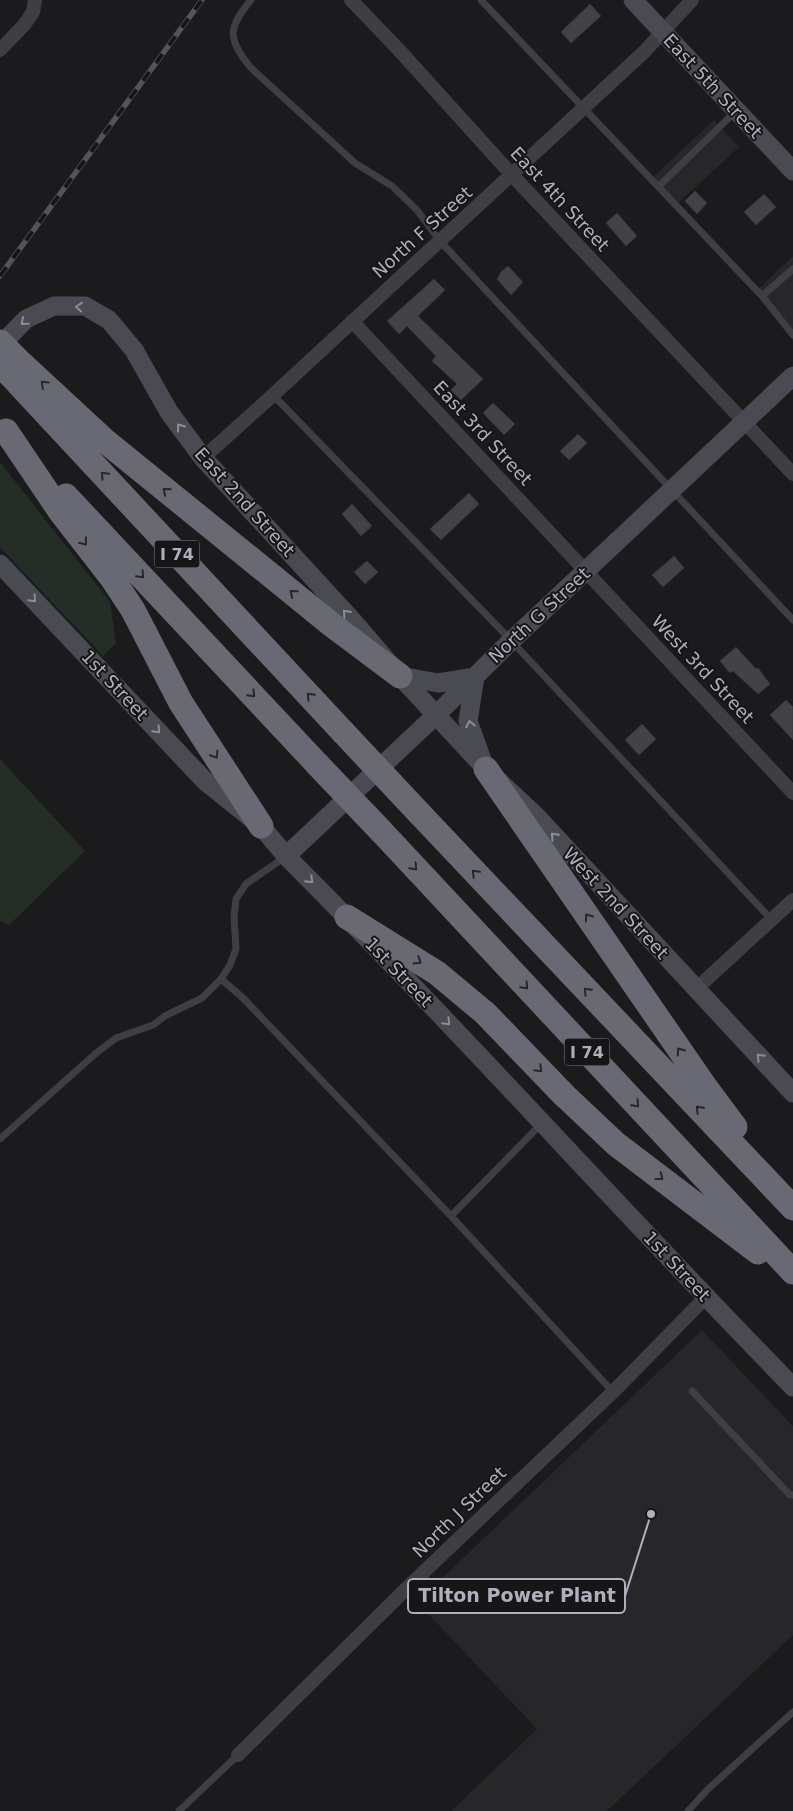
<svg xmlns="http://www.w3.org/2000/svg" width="793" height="1811" font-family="'DejaVu Sans',sans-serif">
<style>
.built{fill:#27272a}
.green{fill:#252d27}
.building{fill:#424347;stroke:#363539}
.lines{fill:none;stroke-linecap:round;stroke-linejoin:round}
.lane{stroke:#3e3e44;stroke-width:7}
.street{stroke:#3e3e44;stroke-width:14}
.secondary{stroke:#4a4b52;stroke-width:19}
.highway{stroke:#686973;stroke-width:25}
.rail-casing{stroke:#53545b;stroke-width:5.5}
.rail{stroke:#161618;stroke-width:4;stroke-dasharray:11;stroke-linecap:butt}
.highway-bridge{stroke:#686973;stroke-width:25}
.oneway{stroke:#8b8d97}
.oneway2{stroke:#26272a}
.labels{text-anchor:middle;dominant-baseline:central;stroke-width:4;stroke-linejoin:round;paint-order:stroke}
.shield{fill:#161618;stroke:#80828b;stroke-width:1}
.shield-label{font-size:16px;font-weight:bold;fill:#aeb0bc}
.street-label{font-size:18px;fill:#aeb0bc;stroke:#161618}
.leader{fill:none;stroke:#aeb0bc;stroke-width:2}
.callout-dot{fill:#aeb0bc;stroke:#161618;stroke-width:2}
.callout{fill:#161618;stroke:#aeb0bc;stroke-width:2}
.callout-label{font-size:19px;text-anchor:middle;font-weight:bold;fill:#aeb0bc}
</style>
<rect width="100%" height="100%" fill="#1b1b1d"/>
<path class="built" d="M 714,120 L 739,147 L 676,205 L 652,178 Z
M 793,256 L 793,335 L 757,290 Z
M 702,1330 L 793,1426 L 793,1635 L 607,1811 L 451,1811 L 537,1729 L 417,1602 Z"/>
<path class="green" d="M 0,462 L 110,602 L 116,643 L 103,656 L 0,547 Z
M 0,759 L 85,851 L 9,925 L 0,921 Z"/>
<path class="building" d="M 590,4 L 601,16 L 571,43 L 561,32 Z
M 695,191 L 707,203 L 697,214 L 685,201 Z
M 764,194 L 776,207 L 756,225 L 744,212 Z
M 617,213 L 637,236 L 626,246 L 606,223 Z
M 508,266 L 523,282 L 511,295 L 497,279 L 501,272 Z
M 434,279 L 445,290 L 418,316 L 483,379 L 461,400 L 451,390 L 457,384 L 432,361 L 436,356 L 407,326 L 399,334 L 387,321 Z
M 493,403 L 515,424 L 504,435 L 483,413 Z
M 578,434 L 587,443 L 569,460 L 560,451 Z
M 469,493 L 479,504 L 441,540 L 430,529 Z
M 352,504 L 372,526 L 361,536 L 342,514 Z
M 674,556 L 684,568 L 663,587 L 652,575 Z
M 367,561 L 378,572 L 365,584 L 354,572 Z
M 736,647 L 756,669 L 758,668 L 770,684 L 758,694 L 733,671 L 730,673 L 720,661 Z
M 786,700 L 793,707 L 793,740 L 770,715 Z
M 642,724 L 656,739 L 639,755 L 625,740 Z"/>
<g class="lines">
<path class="lane" d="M 251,0 C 227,29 228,38 250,67 L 355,163 L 392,186 L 417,210 L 440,241 L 793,620
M 481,0 L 762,296 L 793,335
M 659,186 L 736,111
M 762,296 L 793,269
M 273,395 L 503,632 L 771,919
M 221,979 L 242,997 L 451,1216 L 613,1392
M 0,1139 L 95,1054 L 116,1038 L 153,1025 L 165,1016 L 202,998 L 221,979 L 230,965 L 236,949 L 234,917 L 236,899 L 246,884 L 285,857
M 451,1216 L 541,1124
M 692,1391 L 790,1495 L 793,1495
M 179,1811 L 238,1755
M 688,1811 L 707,1790 L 793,1712"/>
<path class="street" d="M 351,0 L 399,50 L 512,175 L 793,474
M 0,50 L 24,25 L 33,12 L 35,0
M 352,321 L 793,793
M 203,458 L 273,395 L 644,52 L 692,0
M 696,989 L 793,900
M 238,1755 L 410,1585 L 613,1392 L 706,1297"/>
<path class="secondary" d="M 633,0 L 793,171
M 0,346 L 26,319 L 54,306 L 85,306 L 109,320 L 134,350 L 169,412 L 203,458 L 351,619 L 400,676 L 460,741 L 486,769 L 537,817 L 793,1093
M 0,564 L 205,781 L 261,826 L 286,856 C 459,1029 622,1212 793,1387
M 400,676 L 438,683 L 475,677 L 468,721 L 482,760
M 286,856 L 436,715 L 511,641 L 793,376"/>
<path class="highway" d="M 0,364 L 343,732
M 23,365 L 104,440 L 332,625 L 400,676
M 6,431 L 60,511 L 112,578 L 133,610 L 181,703 L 261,826
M 66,496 L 318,765
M 486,769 L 706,1088 L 735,1127
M 420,814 L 793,1208
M 381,831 L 793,1272
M 347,917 L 437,973 L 485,1013 L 564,1095 L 616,1144 L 758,1252"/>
<defs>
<path id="rail" d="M 0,276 L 202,0"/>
</defs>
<use href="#rail" class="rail-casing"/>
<use href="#rail" class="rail"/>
<path class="highway-bridge" d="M 0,342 L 23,365
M 343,732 L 420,814
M 318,765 L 381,831"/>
</g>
<defs><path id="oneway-chevron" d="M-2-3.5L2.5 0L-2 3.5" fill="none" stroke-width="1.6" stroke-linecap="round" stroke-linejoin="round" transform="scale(1.25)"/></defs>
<g class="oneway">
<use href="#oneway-chevron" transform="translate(79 307) rotate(-176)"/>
<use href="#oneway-chevron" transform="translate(24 322) rotate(140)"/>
<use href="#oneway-chevron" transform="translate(180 427) rotate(-126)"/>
<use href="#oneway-chevron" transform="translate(33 599) rotate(47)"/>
<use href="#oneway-chevron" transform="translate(346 613) rotate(-132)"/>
<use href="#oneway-chevron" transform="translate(470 724) rotate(-101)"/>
<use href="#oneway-chevron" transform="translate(157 730) rotate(47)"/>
<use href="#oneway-chevron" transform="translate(554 836) rotate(-133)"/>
<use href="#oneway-chevron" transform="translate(310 880) rotate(45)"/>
<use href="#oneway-chevron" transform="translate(447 1022) rotate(46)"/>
<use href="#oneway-chevron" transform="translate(760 1057) rotate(-133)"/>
</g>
<g class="oneway2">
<use href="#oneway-chevron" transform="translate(44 384) rotate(-137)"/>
<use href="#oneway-chevron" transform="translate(104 475) rotate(-133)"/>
<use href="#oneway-chevron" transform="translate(166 491) rotate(-141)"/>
<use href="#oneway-chevron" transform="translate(84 542) rotate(52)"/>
<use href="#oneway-chevron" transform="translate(141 575) rotate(47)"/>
<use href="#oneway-chevron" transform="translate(293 593) rotate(-141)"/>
<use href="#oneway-chevron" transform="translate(252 694) rotate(47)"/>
<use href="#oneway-chevron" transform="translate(310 696) rotate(-133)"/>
<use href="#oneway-chevron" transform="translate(215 755) rotate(58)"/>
<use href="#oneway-chevron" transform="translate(414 867) rotate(47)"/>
<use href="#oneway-chevron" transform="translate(475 873) rotate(-134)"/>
<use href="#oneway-chevron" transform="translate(588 917) rotate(-125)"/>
<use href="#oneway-chevron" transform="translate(418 961) rotate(32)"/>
<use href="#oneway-chevron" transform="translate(525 986) rotate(47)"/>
<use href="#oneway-chevron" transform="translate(587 991) rotate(-134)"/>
<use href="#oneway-chevron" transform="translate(680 1051) rotate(-125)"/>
<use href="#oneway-chevron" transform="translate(539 1069) rotate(46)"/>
<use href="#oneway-chevron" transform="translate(636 1104) rotate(47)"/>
<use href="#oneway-chevron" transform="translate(699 1109) rotate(-134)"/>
<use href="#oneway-chevron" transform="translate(660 1177) rotate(37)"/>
</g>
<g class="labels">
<g class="shield">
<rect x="154.5" y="540.5" width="45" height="27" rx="4"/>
<rect x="564.5" y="1038.5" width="45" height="27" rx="4"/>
</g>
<g class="shield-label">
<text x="177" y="554">I 74</text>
<text x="587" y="1052">I 74</text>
</g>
<g class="street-label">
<text transform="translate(713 86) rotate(47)">East 5th Street</text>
<text transform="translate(560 199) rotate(47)">East 4th Street</text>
<text transform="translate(422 232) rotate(-42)">North F Street</text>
<text transform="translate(483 433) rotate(47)">East 3rd Street</text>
<text transform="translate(245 502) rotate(48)">East 2nd Street</text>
<text transform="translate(539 615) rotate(-43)">North G Street</text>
<text transform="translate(703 669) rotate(47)">West 3rd Street</text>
<text transform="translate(115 685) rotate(47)">1st Street</text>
<text transform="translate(616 903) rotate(47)">West 2nd Street</text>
<text transform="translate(399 972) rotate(46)">1st Street</text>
<text transform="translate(677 1266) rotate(47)">1st Street</text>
<text transform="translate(459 1512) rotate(-44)">North J Street</text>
</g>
</g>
<path class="leader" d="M651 1514L625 1596"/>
<circle class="callout-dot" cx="651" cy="1514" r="5"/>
<rect class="callout" x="408" y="1579" width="217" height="34" rx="5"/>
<g class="callout-label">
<text x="517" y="1602">Tilton Power Plant</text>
</g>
</svg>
